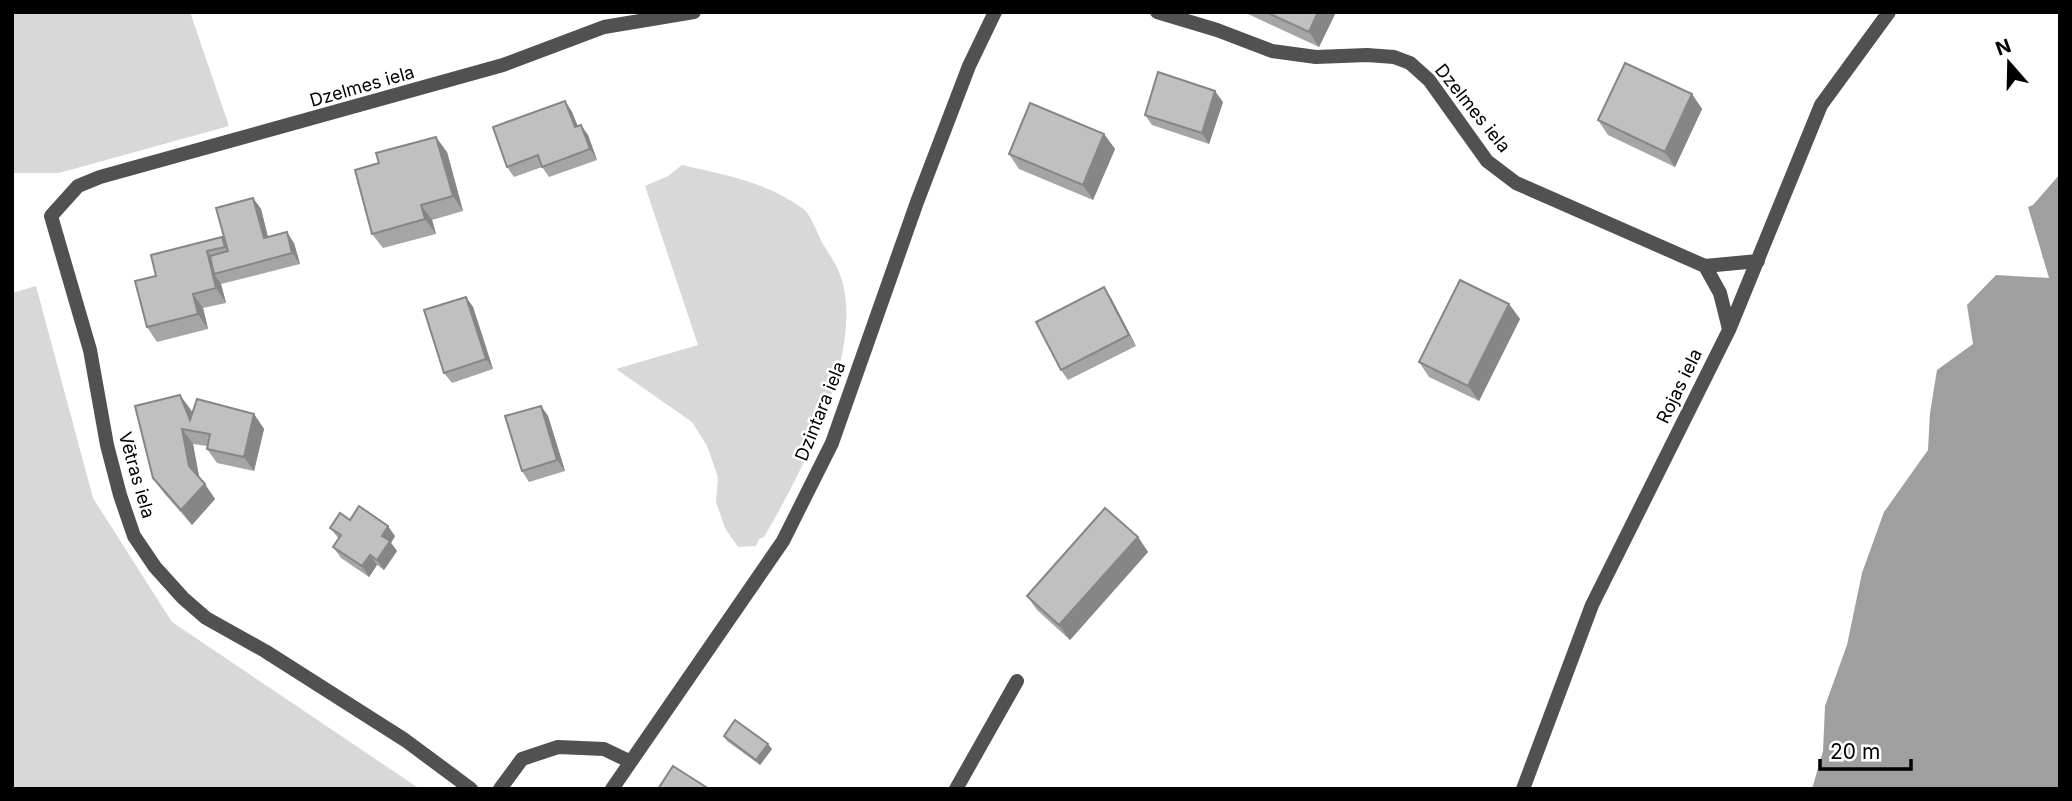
<svg xmlns="http://www.w3.org/2000/svg" width="2072" height="801" font-family="Inter,sans-serif">
<style>
.green{fill:#d8d8d8}
.water{fill:#9f9f9f}
.lines{fill:none;stroke-linecap:round;stroke-linejoin:round}
.service{stroke:#515151;stroke-width:14}
.minor{stroke:#515151;stroke-width:14}
.tertiary{stroke:#515151;stroke-width:14}
.wall{fill:#a5a5a5}
.shaded-wall{fill:#868686}
.building{fill:#c0c0c0;stroke:#868686;stroke-width:2}
.labels{text-anchor:middle;dominant-baseline:central;stroke-width:5;stroke-linejoin:round;paint-order:stroke}
.street-label{font-size:18px;fill:#000;stroke:#fff}
</style>
<rect width="100%" height="100%" fill="#fff"/>
<path class="green" d="M 12,12 L 190,12 L 229,126 L 59,173 L 12,173 Z
M 682,165 C 725,175 764,181 802,208 C 811,214 817,233 823,244 C 828,253 835,262 839,272 C 869,345 801,474 764,537 L 759,539 L 756,546 L 738,547 L 725,528 L 716,502 L 718,477 L 707,446 L 692,422 L 616,369 L 698,345 L 645,186 L 668,176 Z
M 36,286 L 93,498 L 172,622 L 420,789 L 12,789 L 12,293 Z"/>
<path class="water" d="M 2060,174 L 2060,789 L 1812,789 L 1823,751 L 1825,706 L 1847,645 L 1862,573 L 1884,512 L 1928,450 L 1930,413 L 1937,370 L 1973,344 L 1967,305 L 1996,275 L 2049,278 L 2028,207 L 2033,205 Z"/>
<g class="lines">
<path class="service" d="M 500,789 L 522,759 L 558,747 L 604,749 L 629,761
M 956,789 L 1017,681"/>
<path class="minor" d="M 1157,12 L 1217,30 L 1272,51 L 1316,57 L 1367,55 L 1394,57 L 1410,63 L 1429,80 L 1487,161 L 1516,183 L 1705,266 L 1758,261
M 1705,266 L 1720,293 L 1729,329
M 471,789 L 405,740 L 265,651 L 206,618 L 183,598 L 155,567 L 134,536 L 120,495 L 107,445 L 90,350 L 51,216 L 78,186 L 100,177 L 503,65 L 604,27 L 694,12
M 1523,789 L 1592,605 L 1729,330 L 1821,105 L 1889,12"/>
<path class="tertiary" d="M 612,789 L 783,541 L 832,443 L 917,202 L 969,66 L 995,12"/>
</g>
<path class="wall" d="M 1247,12 L 1336,12 L 1319,47 L 1248,14 Z
M 1692,94 L 1702,109 L 1675,167 L 1608,135 L 1598,120 Z
M 565,101 L 572,112 L 578,126 L 588,135 L 597,160 L 549,177 L 542,167 L 514,177 L 507,167 Z
M 1223,102 L 1209,144 L 1152,125 L 1145,115 Z
M 1104,134 L 1115,149 L 1093,200 L 1019,169 L 1009,154 Z
M 447,152 L 463,211 L 432,220 L 436,234 L 383,248 L 372,234 Z
M 253,198 L 261,209 L 268,237 L 294,243 L 300,264 L 221,284 L 226,303 L 203,308 L 208,329 L 157,342 L 147,327 L 156,276 L 222,237 L 225,241 Z
M 466,297 L 473,307 L 493,369 L 452,383 L 444,373 Z
M 1111,298 L 1136,346 L 1068,380 L 1061,370 Z
M 1509,304 L 1520,319 L 1479,401 L 1429,377 L 1419,362 Z
M 541,406 L 548,416 L 565,471 L 529,482 L 522,471 Z
M 191,410 L 192,413 L 254,414 L 264,429 L 254,471 L 217,463 L 207,449 L 207,446 L 193,444 L 199,477 L 215,499 L 192,525 L 164,493 L 153,478 Z
M 350,520 L 395,536 L 391,543 L 397,551 L 384,570 L 377,565 L 369,577 L 341,558 L 333,547 L 339,539 L 330,528 Z
M 1138,537 L 1148,552 L 1070,640 L 1037,610 L 1027,596 Z
M 724,736 L 772,749 L 760,765 L 727,741 Z"/>
<path class="shaded-wall" d="M 1318,12 L 1336,12 L 1319,47 L 1309,32 Z
M 1215,91 L 1223,102 L 1209,144 L 1202,133 Z
M 1692,94 L 1702,109 L 1675,167 L 1665,152 Z
M 565,101 L 572,112 L 582,138 L 575,127 Z
M 581,125 L 588,135 L 597,160 L 590,149 Z
M 1104,134 L 1115,149 L 1093,200 L 1083,185 Z
M 436,137 L 447,152 L 463,211 L 453,196 Z
M 253,198 L 261,209 L 271,249 L 264,238 Z
M 421,205 L 432,220 L 436,234 L 425,219 Z
M 287,232 L 294,243 L 300,264 L 292,253 Z
M 207,251 L 217,266 L 214,274 L 221,284 L 226,303 L 216,288 Z
M 1104,287 L 1111,298 L 1136,346 L 1129,335 Z
M 193,294 L 203,308 L 208,329 L 198,314 Z
M 466,297 L 473,307 L 493,369 L 486,359 Z
M 1509,304 L 1520,319 L 1479,401 L 1468,386 Z
M 180,395 L 191,410 L 200,432 L 190,420 Z
M 541,406 L 548,416 L 565,471 L 557,460 Z
M 254,414 L 264,429 L 254,471 L 244,457 Z
M 182,429 L 193,444 L 200,481 L 189,466 Z
M 205,484 L 215,499 L 192,525 L 181,510 Z
M 388,526 L 395,536 L 391,543 L 397,551 L 384,570 L 377,560 L 382,536 Z
M 1138,537 L 1148,552 L 1070,640 L 1059,625 Z
M 370,555 L 377,565 L 369,577 L 362,566 Z
M 768,744 L 772,749 L 760,765 L 756,760 Z"/>
<path class="building" d="M 1266,12 L 1318,12 L 1309,32 Z
M 1625,63 L 1692,94 L 1665,152 L 1598,120 Z
M 1158,72 L 1215,91 L 1202,133 L 1145,115 Z
M 565,101 L 575,127 L 581,125 L 590,149 L 542,167 L 538,155 L 507,167 L 493,127 Z
M 1030,103 L 1104,134 L 1083,185 L 1009,154 Z
M 436,137 L 453,196 L 421,205 L 425,219 L 372,234 L 355,170 L 379,163 L 376,153 Z
M 253,198 L 264,238 L 287,232 L 292,253 L 214,274 L 210,256 L 228,251 L 216,208 Z
M 222,237 L 225,247 L 207,251 L 216,288 L 193,294 L 198,314 L 147,327 L 135,281 L 156,276 L 151,255 Z
M 1460,280 L 1509,304 L 1468,386 L 1419,362 Z
M 1104,287 L 1129,335 L 1061,370 L 1036,322 Z
M 466,297 L 486,359 L 444,373 L 424,310 Z
M 180,395 L 190,420 L 197,399 L 254,414 L 244,457 L 207,449 L 210,434 L 182,429 L 189,466 L 205,484 L 181,510 L 153,478 L 135,406 Z
M 541,406 L 557,460 L 522,471 L 505,416 Z
M 359,506 L 388,526 L 382,536 L 390,541 L 377,560 L 370,555 L 362,566 L 333,547 L 341,535 L 330,528 L 340,513 L 350,520 Z
M 1105,508 L 1138,537 L 1059,625 L 1027,596 Z
M 735,720 L 768,744 L 756,760 L 724,736 Z
M 673,766 L 709,789 L 658,789 Z"/>
<g class="labels">
<g class="street-label">
<text transform="translate(362 86) rotate(-16)">Dzelmes iela</text>
<text transform="translate(1473 108) rotate(51)">Dzelmes iela</text>
<text transform="translate(1679 386) rotate(-64)">Rojas iela</text>
<text transform="translate(820 411) rotate(-68)">Dzintara iela</text>
<text transform="translate(137 475) rotate(74)">Vētras iela</text>
</g>
</g>
<rect width="2072" height="801" fill="none" stroke="#000000" stroke-width="28"/>
<g transform="translate(2009 63) rotate(340)" stroke="#ffffff" stroke-width="5" paint-order="stroke">
<path d="M0-5L12 26L0 18L-12 26Z" fill="#000000"/>
<text y="-10" font-size="19" font-weight="bold" text-anchor="middle" fill="#000000">N</text>
</g>
<path d="M1820 759v10h91v-10" fill="none" stroke="#000000" stroke-width="3.5"/>
<text x="1830" y="759" font-size="21" fill="#000000" stroke="#ffffff" stroke-width="5" paint-order="stroke">20 m</text>
</svg>
